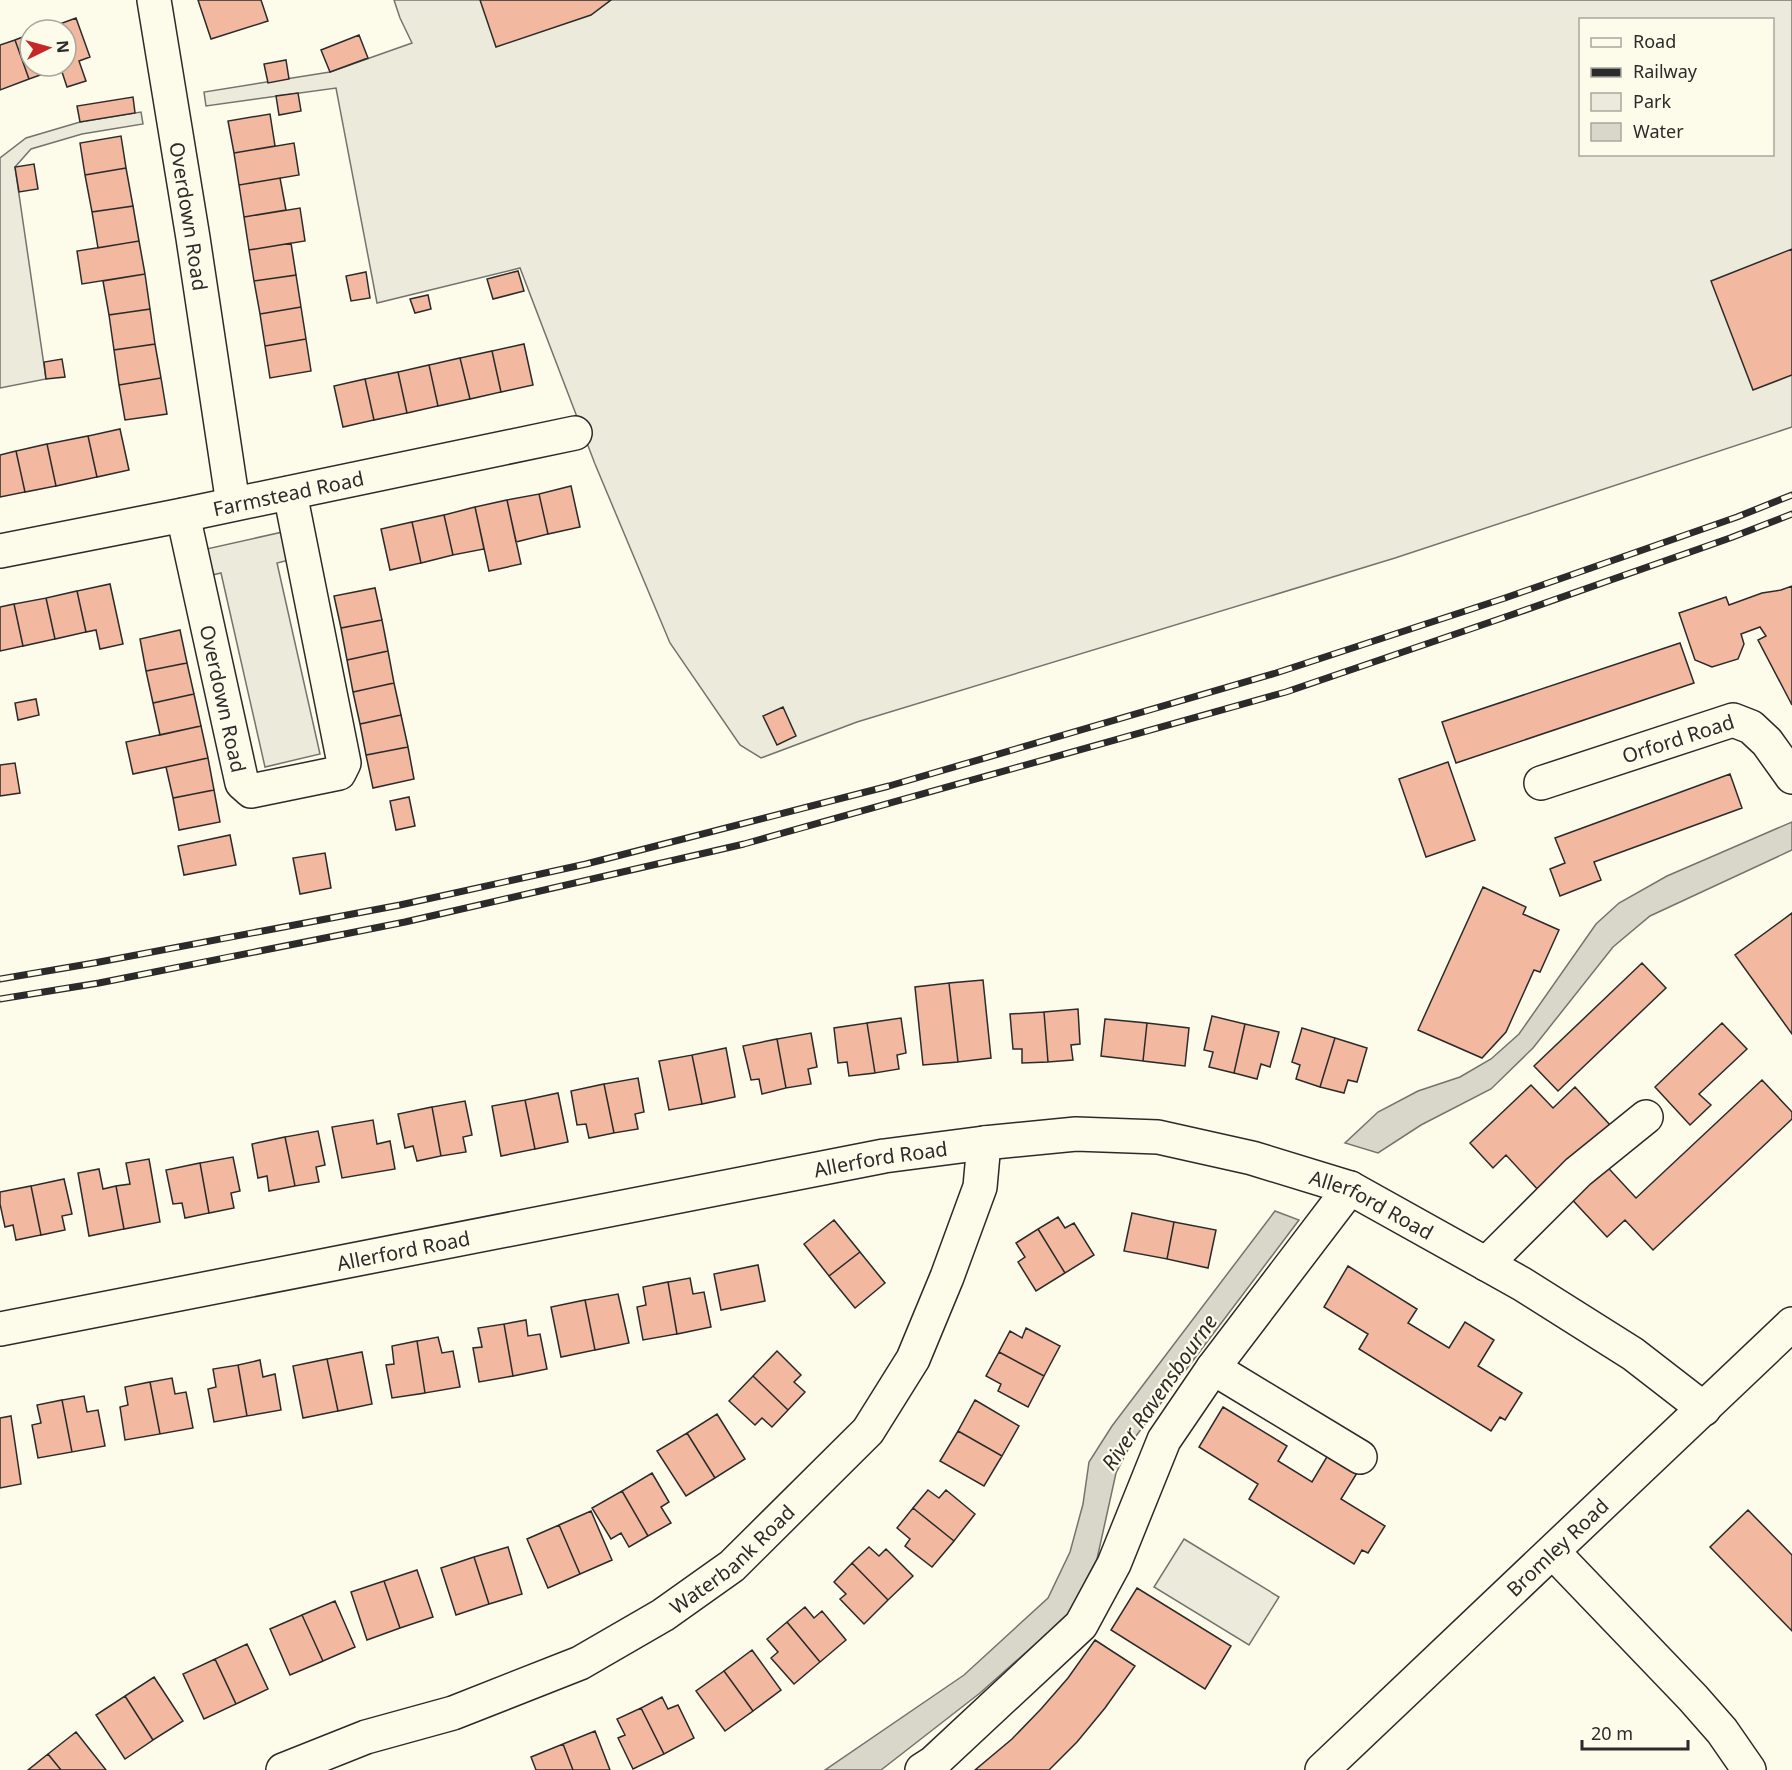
<svg xmlns="http://www.w3.org/2000/svg" width="1792" height="1770" font-family="'Noto Sans',sans-serif">
<style>
.green{fill:#ecebdb;stroke:#74746e;stroke-width:1.5;fill-rule:evenodd}
.water{fill:#d8d7c9;stroke:#74746e;stroke-width:1.5}
.building{fill:#f2b8a0;stroke:#2b2b2b;stroke-width:1.5}
.lines{fill:none;stroke-linecap:round;stroke-linejoin:round}
.minor-casing{stroke:#2b2b2b;stroke-width:36}
.major-casing{stroke:#2b2b2b;stroke-width:36}
.minor{stroke:#fdfbea;stroke-width:33}
.major{stroke:#fdfbea;stroke-width:33}
.rail-casing{stroke:#2b2b2b;stroke-width:7}
.rail{stroke:#fdfbea;stroke-width:4.5;stroke-dasharray:14;stroke-linecap:butt}
.labels{text-anchor:middle;dominant-baseline:central;stroke-width:4.5;stroke-linejoin:round;paint-order:stroke}
.street-label{font-size:20px;fill:#2b2b2b;stroke:#fdfbea}
.water-label{font-size:21px;font-style:italic;fill:#2b2b2b;stroke:#fdfbea}
</style>
<rect width="100%" height="100%" fill="#fdfbea"/>
<path class="green" d="M 394,0 L 1792,0 L 1792,427 L 1395,558 L 857,722 L 761,758 L 740,745 L 670,643 L 595,464 L 520,268 L 377,303 L 336,88 L 206,106 L 204,92 L 330,72 L 412,43 L 400,18 ZM 1580,20 L 1772,20 L 1772,154 L 1580,154 Z
M 141,112 L 143,124 L 82,134 L 31,149 L 15,167 L 46,379 L 0,388 L 0,158 L 26,138 L 80,122 Z
M 287,531 L 293,559 L 277,563 L 320,754 L 265,767 L 221,573 L 208,576 L 202,550 Z
M 1184,1539 L 1279,1597 L 1249,1645 L 1154,1587 Z"/>
<path class="water" d="M 1792,822 L 1792,850 L 1650,916 L 1613,947 L 1533,1048 L 1491,1089 L 1421,1125 L 1378,1153 L 1345,1143 L 1378,1112 L 1418,1091 L 1460,1077 L 1491,1059 L 1519,1034 L 1596,924 L 1619,903 L 1667,876 Z
M 1275,1211 L 1299,1220 L 1133,1440 L 1116,1473 L 1097,1559 L 1067,1616 L 980,1693 L 881,1770 L 825,1770 L 964,1675 L 1048,1598 L 1070,1552 L 1083,1504 L 1089,1462 L 1112,1426 Z"/>
<path class="building" d="M 198,0 L 261,0 L 268,21 L 211,39 Z
M 480,0 L 611,0 L 591,15 L 496,47 Z
M 76,18 L 90,57 L 79,61 L 86,81 L 67,87 L 60,66 L 66,66 L 66,30 L 47,30 L 46,29 Z
M 30,34 L 30,66 L 60,66 L 60,68 L 29,79 L 15,40 Z
M 359,35 L 368,58 L 330,72 L 321,50 Z
M 15,40 L 29,79 L 0,90 L 0,45 Z
M 286,60 L 289,79 L 268,83 L 264,64 Z
M 298,93 L 301,111 L 279,115 L 276,96 Z
M 133,97 L 135,113 L 80,122 L 77,106 Z
M 270,114 L 275,146 L 234,153 L 228,121 Z
M 121,136 L 126,168 L 85,175 L 80,143 Z
M 294,143 L 299,175 L 239,185 L 234,153 Z
M 34,164 L 38,189 L 19,192 L 15,167 Z
M 126,168 L 133,206 L 92,212 L 85,175 Z
M 280,178 L 286,210 L 244,217 L 239,185 Z
M 133,206 L 139,241 L 98,248 L 92,212 Z
M 300,208 L 305,241 L 249,250 L 244,217 Z
M 139,241 L 145,274 L 82,284 L 77,251 Z
M 291,243 L 296,275 L 254,281 L 249,250 Z
M 1792,249 L 1792,375 L 1753,390 L 1711,281 Z
M 518,271 L 524,291 L 493,299 L 487,279 Z
M 366,272 L 370,298 L 351,301 L 346,276 Z
M 145,274 L 150,309 L 109,315 L 103,281 Z
M 296,275 L 301,307 L 260,314 L 254,281 Z
M 428,295 L 431,309 L 415,313 L 410,299 Z
M 301,307 L 306,339 L 265,346 L 260,314 Z
M 150,309 L 155,344 L 114,350 L 109,315 Z
M 306,339 L 311,371 L 270,378 L 265,346 Z
M 155,344 L 161,378 L 119,385 L 114,350 Z
M 524,344 L 533,385 L 501,392 L 492,351 Z
M 492,351 L 501,392 L 470,399 L 460,358 Z
M 460,358 L 470,399 L 438,406 L 429,365 Z
M 62,359 L 65,377 L 46,379 L 44,362 Z
M 429,365 L 438,406 L 407,413 L 398,372 Z
M 398,372 L 407,413 L 374,420 L 365,379 Z
M 161,378 L 167,414 L 125,420 L 119,385 Z
M 365,379 L 374,420 L 343,427 L 334,386 Z
M 120,429 L 129,470 L 97,477 L 88,436 Z
M 88,436 L 97,477 L 56,486 L 47,444 Z
M 47,444 L 56,486 L 25,492 L 16,451 Z
M 16,451 L 25,492 L 0,497 L 0,455 Z
M 571,486 L 580,527 L 548,534 L 539,494 Z
M 539,494 L 548,534 L 516,542 L 507,500 Z
M 507,500 L 521,564 L 489,571 L 475,507 Z
M 475,507 L 484,549 L 453,555 L 444,515 Z
M 444,515 L 453,555 L 421,563 L 412,522 Z
M 412,522 L 421,563 L 390,570 L 381,529 Z
M 110,584 L 123,644 L 100,649 L 96,630 L 86,632 L 77,591 Z
M 1792,586 L 1792,705 L 1758,640 L 1766,636 L 1760,627 L 1741,634 L 1744,644 L 1738,659 L 1712,667 L 1695,660 L 1679,613 L 1726,597 L 1729,605 L 1762,593 L 1781,590 Z
M 375,588 L 382,620 L 341,628 L 334,596 Z
M 77,591 L 86,632 L 55,639 L 46,598 Z
M 46,598 L 55,639 L 23,646 L 14,604 Z
M 14,604 L 23,646 L 0,651 L 0,607 Z
M 382,620 L 388,651 L 347,660 L 341,628 Z
M 180,630 L 187,663 L 146,671 L 140,639 Z
M 1680,643 L 1694,683 L 1456,763 L 1442,722 Z
M 388,651 L 394,683 L 353,692 L 347,660 Z
M 187,663 L 194,694 L 153,703 L 146,671 Z
M 394,683 L 401,715 L 360,724 L 353,692 Z
M 194,694 L 201,726 L 160,735 L 153,703 Z
M 36,699 L 39,715 L 18,720 L 15,703 Z
M 783,707 L 796,736 L 777,745 L 763,716 Z
M 401,715 L 408,747 L 366,755 L 360,724 Z
M 201,726 L 208,758 L 133,774 L 126,742 Z
M 408,747 L 414,779 L 373,788 L 366,755 Z
M 208,758 L 214,790 L 173,798 L 166,767 Z
M 1448,762 L 1475,840 L 1426,857 L 1399,779 Z
M 15,763 L 20,793 L 0,796 L 0,765 Z
M 1730,774 L 1742,808 L 1594,862 L 1601,880 L 1560,896 L 1550,869 L 1565,863 L 1555,838 Z
M 214,790 L 220,822 L 179,830 L 173,798 Z
M 409,797 L 415,826 L 396,830 L 390,801 Z
M 230,835 L 236,865 L 184,875 L 178,846 Z
M 325,853 L 331,888 L 300,894 L 293,858 Z
M 1483,887 L 1526,907 L 1523,914 L 1559,930 L 1540,972 L 1534,970 L 1506,1032 L 1482,1058 L 1418,1030 Z
M 1792,913 L 1792,1034 L 1735,955 Z
M 1642,963 L 1666,988 L 1558,1091 L 1534,1066 Z
M 983,980 L 991,1058 L 958,1062 L 949,983 Z
M 949,983 L 958,1062 L 923,1065 L 915,987 Z
M 1078,1009 L 1080,1044 L 1071,1045 L 1073,1060 L 1048,1062 L 1044,1012 Z
M 1044,1012 L 1048,1062 L 1022,1063 L 1022,1049 L 1013,1049 L 1010,1014 Z
M 1212,1016 L 1245,1024 L 1234,1073 L 1209,1067 L 1213,1052 L 1204,1050 Z
M 901,1018 L 906,1053 L 897,1055 L 899,1069 L 875,1073 L 867,1023 Z
M 1105,1019 L 1147,1023 L 1143,1061 L 1101,1056 Z
M 867,1023 L 875,1073 L 849,1076 L 847,1062 L 838,1063 L 834,1028 Z
M 1147,1023 L 1189,1028 L 1185,1066 L 1143,1061 Z
M 1722,1023 L 1747,1049 L 1699,1094 L 1711,1105 L 1690,1125 L 1655,1087 Z
M 1245,1024 L 1279,1032 L 1270,1067 L 1261,1064 L 1257,1079 L 1234,1073 Z
M 1302,1028 L 1335,1038 L 1320,1087 L 1296,1079 L 1300,1065 L 1292,1062 Z
M 811,1033 L 817,1067 L 808,1069 L 811,1084 L 786,1088 L 777,1039 Z
M 1335,1038 L 1367,1048 L 1357,1082 L 1348,1080 L 1344,1093 L 1320,1087 Z
M 777,1039 L 786,1088 L 762,1094 L 759,1079 L 751,1080 L 743,1046 Z
M 726,1048 L 735,1097 L 702,1104 L 692,1055 Z
M 692,1055 L 702,1104 L 669,1110 L 659,1061 Z
M 638,1078 L 644,1112 L 635,1114 L 638,1129 L 614,1133 L 604,1084 Z
M 1762,1080 L 1792,1112 L 1792,1119 L 1653,1250 L 1625,1220 L 1607,1237 L 1565,1192 L 1600,1159 L 1636,1198 Z
M 604,1084 L 614,1133 L 589,1138 L 586,1124 L 577,1125 L 571,1091 Z
M 1531,1085 L 1553,1108 L 1575,1087 L 1611,1126 L 1540,1192 L 1506,1155 L 1493,1168 L 1470,1143 Z
M 558,1093 L 568,1142 L 535,1149 L 525,1100 Z
M 525,1100 L 535,1149 L 501,1156 L 492,1106 Z
M 465,1101 L 472,1135 L 463,1137 L 466,1152 L 441,1156 L 432,1107 Z
M 432,1107 L 441,1156 L 417,1161 L 413,1146 L 405,1148 L 398,1114 Z
M 373,1120 L 377,1144 L 390,1141 L 395,1169 L 342,1178 L 332,1127 Z
M 318,1131 L 325,1165 L 316,1167 L 319,1182 L 295,1186 L 285,1137 Z
M 285,1137 L 295,1186 L 269,1191 L 267,1176 L 258,1178 L 252,1144 Z
M 233,1157 L 240,1191 L 231,1193 L 234,1208 L 209,1213 L 200,1163 Z
M 149,1159 L 160,1222 L 124,1229 L 116,1186 L 130,1184 L 126,1163 Z
M 200,1163 L 209,1213 L 185,1218 L 182,1203 L 173,1204 L 166,1170 Z
M 99,1169 L 103,1189 L 116,1186 L 124,1229 L 89,1236 L 78,1173 Z
M 64,1179 L 72,1214 L 62,1216 L 65,1230 L 41,1235 L 31,1186 Z
M 31,1186 L 41,1235 L 16,1240 L 13,1225 L 5,1227 L 0,1204 L 0,1192 Z
M 1132,1213 L 1174,1222 L 1167,1259 L 1124,1251 Z
M 1058,1217 L 1065,1228 L 1074,1223 L 1094,1255 L 1065,1273 L 1038,1229 Z
M 834,1220 L 860,1252 L 829,1276 L 804,1244 Z
M 1174,1222 L 1216,1230 L 1208,1268 L 1167,1259 Z
M 1038,1229 L 1065,1273 L 1036,1291 L 1018,1262 L 1025,1257 L 1016,1243 Z
M 860,1252 L 885,1283 L 855,1308 L 829,1276 Z
M 758,1265 L 765,1301 L 721,1310 L 714,1274 Z
M 1348,1266 L 1417,1309 L 1408,1323 L 1449,1348 L 1465,1322 L 1494,1340 L 1478,1366 L 1522,1393 L 1505,1420 L 1500,1417 L 1491,1431 L 1359,1349 L 1368,1334 L 1324,1307 Z
M 690,1278 L 693,1294 L 704,1292 L 711,1327 L 677,1334 L 668,1282 Z
M 668,1282 L 677,1334 L 643,1340 L 637,1307 L 646,1305 L 643,1287 Z
M 618,1294 L 629,1343 L 595,1350 L 585,1300 Z
M 585,1300 L 595,1350 L 561,1357 L 551,1307 Z
M 526,1320 L 528,1336 L 540,1334 L 547,1369 L 513,1376 L 504,1324 Z
M 504,1324 L 513,1376 L 479,1382 L 473,1348 L 482,1347 L 478,1328 Z
M 1026,1328 L 1060,1346 L 1044,1376 L 999,1352 L 1010,1331 L 1022,1338 Z
M 438,1337 L 442,1353 L 453,1351 L 460,1387 L 425,1393 L 417,1341 Z
M 417,1341 L 425,1393 L 392,1398 L 386,1365 L 394,1364 L 392,1346 Z
M 777,1351 L 801,1375 L 794,1382 L 805,1392 L 788,1410 L 753,1376 Z
M 362,1352 L 372,1404 L 338,1411 L 327,1359 Z
M 999,1352 L 1044,1376 L 1028,1407 L 998,1391 L 1001,1384 L 986,1376 Z
M 327,1359 L 338,1411 L 303,1418 L 293,1366 Z
M 260,1360 L 263,1377 L 275,1374 L 281,1410 L 247,1416 L 238,1365 Z
M 238,1365 L 247,1416 L 214,1422 L 208,1389 L 216,1387 L 213,1369 Z
M 753,1376 L 788,1410 L 772,1427 L 762,1418 L 755,1425 L 729,1401 Z
M 172,1378 L 175,1394 L 186,1392 L 193,1428 L 160,1434 L 150,1382 Z
M 150,1382 L 160,1434 L 125,1440 L 120,1407 L 128,1405 L 125,1387 Z
M 84,1396 L 87,1412 L 98,1410 L 105,1446 L 72,1452 L 62,1400 Z
M 62,1400 L 72,1452 L 38,1458 L 32,1425 L 41,1423 L 37,1405 Z
M 975,1400 L 1019,1426 L 1002,1456 L 958,1431 Z
M 1223,1407 L 1287,1446 L 1278,1461 L 1312,1482 L 1328,1455 L 1357,1473 L 1341,1499 L 1385,1526 L 1368,1553 L 1362,1550 L 1354,1564 L 1249,1499 L 1258,1484 L 1199,1447 Z
M 717,1414 L 745,1459 L 715,1478 L 687,1433 Z
M 11,1416 L 21,1484 L 0,1488 L 0,1418 Z
M 958,1431 L 1002,1456 L 984,1486 L 940,1461 Z
M 687,1433 L 715,1478 L 686,1496 L 657,1451 Z
M 652,1473 L 669,1502 L 661,1507 L 671,1523 L 648,1536 L 622,1491 Z
M 928,1490 L 939,1498 L 946,1490 L 975,1514 L 954,1541 L 913,1508 Z
M 622,1491 L 648,1536 L 629,1547 L 621,1533 L 611,1539 L 592,1508 Z
M 913,1508 L 954,1541 L 932,1567 L 905,1546 L 910,1539 L 897,1528 Z
M 1748,1510 L 1792,1555 L 1792,1631 L 1710,1547 Z
M 591,1511 L 612,1560 L 580,1574 L 559,1525 Z
M 559,1525 L 580,1574 L 548,1588 L 527,1539 Z
M 508,1547 L 522,1594 L 489,1604 L 474,1557 Z
M 869,1547 L 879,1556 L 886,1549 L 913,1576 L 888,1600 L 852,1563 Z
M 474,1557 L 489,1604 L 456,1615 L 441,1568 Z
M 852,1563 L 888,1600 L 864,1624 L 840,1599 L 846,1594 L 834,1582 Z
M 417,1570 L 433,1617 L 400,1628 L 384,1581 Z
M 384,1581 L 400,1628 L 367,1640 L 351,1592 Z
M 1137,1588 L 1231,1646 L 1205,1689 L 1111,1630 Z
M 335,1601 L 355,1647 L 323,1661 L 302,1615 Z
M 805,1607 L 814,1618 L 822,1611 L 846,1640 L 820,1662 L 787,1622 Z
M 302,1615 L 323,1661 L 290,1675 L 270,1629 Z
M 787,1622 L 820,1662 L 794,1684 L 771,1658 L 778,1652 L 767,1639 Z
M 1095,1640 L 1135,1666 L 1105,1708 L 1077,1742 L 1049,1770 L 975,1770 L 1012,1739 L 1041,1709 L 1068,1678 Z
M 247,1644 L 268,1689 L 236,1704 L 215,1659 Z
M 752,1650 L 781,1690 L 753,1711 L 724,1671 Z
M 215,1659 L 236,1704 L 204,1719 L 183,1674 Z
M 724,1671 L 753,1711 L 725,1731 L 696,1691 Z
M 154,1677 L 183,1721 L 153,1740 L 125,1696 Z
M 125,1696 L 153,1740 L 125,1759 L 96,1715 Z
M 662,1697 L 668,1709 L 678,1705 L 694,1738 L 664,1754 L 641,1708 Z
M 641,1708 L 664,1754 L 633,1769 L 618,1738 L 625,1735 L 617,1719 Z
M 595,1731 L 610,1770 L 573,1770 L 563,1744 Z
M 76,1732 L 106,1770 L 61,1770 L 48,1754 Z
M 563,1744 L 573,1770 L 536,1770 L 531,1757 Z
M 48,1754 L 61,1770 L 28,1770 Z"/>
<g class="lines">
<defs>
<g id="minor">
<path id="s1" d="M 154,0 L 193,238 L 233,504"/>
<path id="s2" d="M 183,515 L 242,783 L 251,791 L 339,773 L 344,763 L 290,493"/>
<path id="s3" d="M 0,551 L 183,515 L 575,433"/>
<path id="s4" d="M 1541,783 L 1733,720 L 1751,727 L 1767,742 L 1792,777"/>
<path d="M 1486,1264 L 1578,1172 L 1646,1117"/>
<path id="s5" d="M 0,1329 L 884,1156 L 984,1143 L 1076,1134 L 1158,1137 L 1252,1158 L 1350,1188 L 1522,1284 L 1633,1354 L 1704,1409"/>
<path d="M 1213,1368 L 1360,1457"/>
<path d="M 1553,1552 L 1693,1698 L 1722,1731 L 1749,1770"/>
<path id="s6" d="M 283,1770 L 366,1737 L 453,1713 L 580,1663 L 663,1615 L 732,1566 L 868,1431 L 913,1359 L 947,1277 L 980,1187 L 984,1143"/>
<path d="M 922,1770 L 933,1763 L 1081,1625 L 1114,1564 L 1164,1440 L 1213,1368 L 1350,1188"/>
</g>
<g id="major">
<path id="s7" d="M 1322,1770 L 1792,1324"/>
</g>
</defs>
<use href="#minor" class="minor-casing"/>
<use href="#major" class="major-casing"/>
<use href="#minor" class="minor"/>
<use href="#major" class="major"/>
<defs>
<path id="rail" d="M 0,979 L 94,963 L 400,905 L 586,864 L 889,786 L 1276,673 L 1505,598 L 1737,517 L 1792,495
M 0,999 L 99,983 L 405,922 L 744,844 L 1286,692 L 1511,615 L 1730,538 L 1792,514"/>
</defs>
<use href="#rail" class="rail-casing"/>
<use href="#rail" class="rail"/>
</g>
<g class="labels">
<g class="street-label">
<text stroke="none"><textPath href="#s1" startOffset="219">Overdown Road</textPath></text>
<text stroke="none"><textPath href="#s3" startOffset="294">Farmstead Road</textPath></text>
<text stroke="none"><textPath href="#s2" startOffset="188">Overdown Road</textPath></text>
<text stroke="none"><textPath href="#s4" startOffset="144">Orford Road</textPath></text>
<text stroke="none"><textPath href="#s5" startOffset="897">Allerford Road</textPath></text>
<text stroke="none"><textPath href="#s5" startOffset="1401">Allerford Road</textPath></text>
<text stroke="none"><textPath href="#s5" startOffset="411">Allerford Road</textPath></text>
<text stroke="none"><textPath href="#s7" startOffset="324">Bromley Road</textPath></text>
<text stroke="none"><textPath href="#s6" startOffset="501">Waterbank Road</textPath></text>
</g>
<g class="water-label">
<text transform="translate(1159 1392) rotate(-55)">River Ravensbourne</text>
</g>
</g>
<rect x="1579" y="18" width="195" height="138" fill="#fdfbea" stroke="#a9a89e" stroke-width="1.5"/>
<rect x="1591" y="38" width="30" height="9" fill="#fdfbea" stroke="#a9a89e" stroke-width="1.5"/>
<text x="1633" y="48" font-size="18" fill="#2b2b2b">Road</text>
<rect x="1591" y="68" width="30" height="9" fill="#2b2b2b" stroke="#a9a89e" stroke-width="1.5"/>
<text x="1633" y="78" font-size="18" fill="#2b2b2b">Railway</text>
<rect x="1591" y="93" width="30" height="18" fill="#ecebdb" stroke="#a9a89e" stroke-width="1.5"/>
<text x="1633" y="108" font-size="18" fill="#2b2b2b">Park</text>
<rect x="1591" y="123" width="30" height="18" fill="#d8d7c9" stroke="#a9a89e" stroke-width="1.5"/>
<text x="1633" y="138" font-size="18" fill="#2b2b2b">Water</text>
<g transform="translate(48 48) rotate(85)"><circle r="28" fill="#fdfbea" stroke="#a9a89e" stroke-width="1.5"/>
<path d="M0-4.5L10 22L0 15L-10 22Z" fill="#c62828"/>
<text y="-9" font-size="16" font-weight="bold" text-anchor="middle" fill="#2b2b2b">N</text>
</g>
<path d="M1582 1740v9h106v-9" fill="none" stroke="#2b2b2b" stroke-width="3"/>
<text x="1591" y="1740" font-size="18" fill="#2b2b2b" stroke="#fdfbea" stroke-width="4.5" paint-order="stroke">20 m</text>
</svg>
